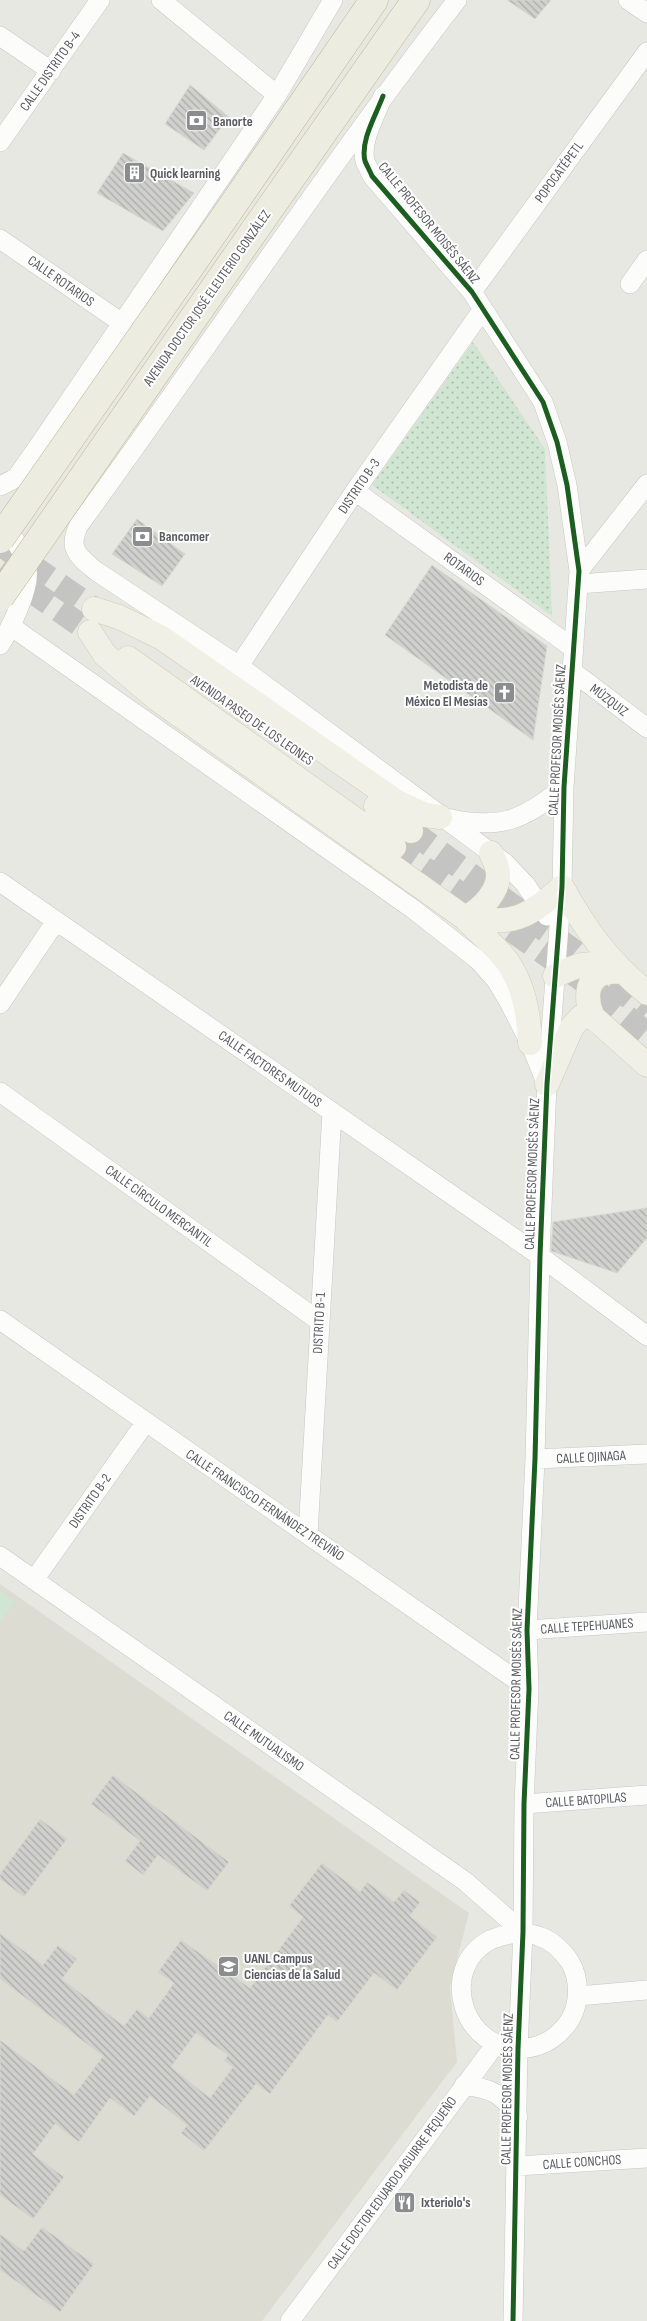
<svg xmlns="http://www.w3.org/2000/svg" width="647" height="2321" font-family="'Sofia Sans Condensed',sans-serif">
<style>
.education{fill:#dcdcd2}
.grass{fill:url(#grass-dots)}
.garden{fill:#d0e5d2}
.building{fill:url(#building-back-hatch);stroke:#d8d8d2;fill-rule:evenodd}
.lines{fill:none;stroke-linecap:round;stroke-linejoin:round}
.major-tunnel{stroke:#c4c5c2;stroke-width:24;stroke-dasharray:24 12;stroke-linecap:butt}
.minor-casing{stroke:#c6c6c5;stroke-width:20}
.major-casing{stroke:#d0cdb2;stroke-width:25}
.highway-casing{stroke:#beb992;stroke-width:29}
.minor{stroke:#fcfcfb;stroke-width:19}
.major{stroke:#f0f0e6;stroke-width:24}
.highway{stroke:#edece0;stroke-width:28}
.highway-bridge-casing{stroke:#beb992;stroke-width:29;stroke-linecap:butt}
.highway-bridge{stroke:#edece0;stroke-width:28}
.cycleway-casing{stroke:#fff;stroke-width:8}
.cycleway{stroke:#1b5e20;stroke-width:5}
.labels{text-anchor:middle;dominant-baseline:central;stroke-width:4;stroke-linejoin:round;paint-order:stroke}
.street-label{font-size:14px;fill:#595b61;stroke:#fff}
.poi-label{font-size:14px;font-weight:bold;fill:#595b61;stroke:#fff;text-anchor:start}
</style>
<defs>
<pattern id="grass-dots" width="8" height="8" patternUnits="userSpaceOnUse" patternTransform="scale(1.25)"><rect width="8" height="8" fill="#d0e5d2"/><path d="M2 2h.1M6 6h.1" fill="none" stroke="#acbdae" stroke-width="1.8" stroke-linecap="round"/></pattern>
<pattern id="building-back-hatch" width="6" height="6" patternUnits="userSpaceOnUse" patternTransform="scale(1.25)"><rect width="6" height="6" fill="#d0d0cd"/><path d="M-1 5l2 2M0 0l6 6M5-1l2 2" fill="none" stroke="#acacaa"/></pattern>
</defs>
<rect width="100%" height="100%" fill="#e8e8e3"/>
<path class="education" d="M 0,1584 L 469,1913 L 450,1987 L 457,2062 L 262,2321 L 0,2321 Z"/>
<path class="grass" d="M 473,342 L 545,449 L 552,616 L 372,485 Z"/>
<path class="garden" d="M 0,1591 L 15,1602 L 0,1622 Z"/>
<path class="building" d="M 507,0 L 551,0 L 535,19 Z
M 190,85 L 229,117 L 204,150 L 165,124 Z
M 123,153 L 194,193 L 163,231 L 97,193 Z
M 137,519 L 185,554 L 162,586 L 112,554 Z
M 432,565 L 547,646 L 533,740 L 385,635 Z
M 647,1208 L 647,1238 L 617,1273 L 551,1251 L 553,1222 Z
M 113,1775 L 229,1862 L 207,1891 L 158,1855 L 143,1875 L 125,1861 L 140,1841 L 91,1804 Z
M 40,1819 L 67,1839 L 24,1897 L 0,1879 L 0,1874 Z
M 322,1863 L 360,1892 L 367,1882 L 394,1902 L 404,1890 L 420,1902 L 410,1916 L 437,1937 L 397,1990 L 374,1973 L 337,2022 L 328,2015 L 270,2094 L 256,2084 L 204,2151 L 181,2133 L 187,2125 L 150,2096 L 134,2116 L 110,2098 L 79,2142 L 55,2124 L 33,2154 L 64,2177 L 33,2219 L 0,2195 L 0,2040 L 74,2095 L 103,2056 L 0,1979 L 0,1933 L 43,1965 L 58,1945 L 77,1959 L 62,1979 L 124,2026 L 137,2009 L 149,2018 L 174,1983 L 158,1972 L 181,1940 L 250,1988 L 303,1917 L 289,1906 ZM 196,2033 L 228,2055 L 224,2061 L 233,2067 L 210,2098 L 171,2067 Z
M 42,2227 L 94,2264 L 60,2312 L 0,2270 L 0,2234 L 24,2251 Z"/>
<g class="lines">
<path class="major-tunnel" d="M 0,544 L 94,609
M 0,569 L 83,627
M 411,831 L 575,952 L 647,1012
M 394,847 L 581,979 L 647,1034"/>
<defs>
<path id="minor" d="M 161,0 L 277,95
M 457,0 C 325,171 206,351 79,525 C 67,549 78,556 96,571 L 239,666 L 505,863 L 525,884 L 547,916
M 628,0 L 647,13
M 0,36 L 51,71
M 383,96 C 376,115 360,141 365,161 C 367,166 370,171 372,176 L 472,292 L 543,402 L 557,442 L 567,485 L 579,571 L 564,787 L 562,887 L 547,1084 L 540,1256 L 535,1459 L 527,1630 L 529,1689 L 524,1804 L 523,1932 L 518,2049 L 513,2321
M 0,142 L 100,0
M 0,239 L 122,323
M 630,284 L 647,260
M 472,292 L 647,52
M 0,486 L 16,478 L 40,444 L 277,95 L 333,0
M 355,491 L 573,648
M 0,523 C 13,535 23,551 27,569 C 31,587 10,629 0,645
M 579,571 L 647,484
M 578,584 L 647,579
M 12,627 L 413,909 L 478,960 L 496,980 L 509,1002 L 530,1043 L 545,1080
M 239,666 L 355,491 L 483,309
M 572,671 L 647,728
M 446,818 C 500,830 522,821 564,787
M 0,882 L 540,1256 L 647,1336
M 0,1004 L 56,921
M 0,1092 L 319,1321
M 0,1320 L 529,1689
M 535,1459 L 647,1454
M 308,1534 L 332,1112
M 0,1556 L 466,1882 C 480,1895 495,1907 509,1920 C 513,1924 518,1930 523,1932 C 528,1935 534,1934 538,1936 C 552,1940 562,1950 570,1962 C 580,1979 580,2003 570,2020 C 560,2035 545,2046 527,2048 C 462,2055 437,1968 490,1940 C 501,1935 511,1934 523,1932
M 34,1580 L 145,1423
M 527,1630 L 647,1622
M 524,1804 L 647,1795
M 578,1996 L 647,1990
M 464,2085 C 493,2089 501,2093 518,2117
M 517,2166 L 647,2158
M 290,2321 L 495,2045"/>
<path id="major" d="M 94,609 L 119,617 L 162,638 L 397,802 L 425,815 L 440,817
M 90,632 L 105,655 L 157,699 L 465,918 C 477,931 492,943 503,956 C 523,980 529,1013 530,1043
M 128,658 L 394,847
M 376,806 L 411,831
M 465,918 C 513,925 526,919 562,887 C 585,929 609,962 647,993
M 465,918 C 481,910 503,889 497,868 C 496,863 493,858 491,853
M 555,976 C 582,963 589,960 617,970
M 593,1017 C 586,1003 584,977 605,973 C 610,971 616,972 621,972
M 547,1084 L 572,1027 L 581,1017 L 593,1017 L 647,1065"/>
<path id="highway" d="M 226,215 L 374,0
M 254,231 L 416,0"/>
</defs>
<use href="#minor" class="minor-casing"/>
<use href="#major" class="major-casing"/>
<use href="#highway" class="highway-casing"/>
<use href="#minor" class="minor"/>
<use href="#major" class="major"/>
<use href="#highway" class="highway"/>
<defs>
<path id="highway-bridge" d="M 0,539 L 226,215
M 0,597 L 254,231"/>
</defs>
<use href="#highway-bridge" class="highway-bridge-casing"/>
<use href="#highway-bridge" class="highway-bridge"/>
<defs>
<path id="cycleway" d="M 383,96 C 376,115 360,141 365,161 C 367,166 370,171 372,176 L 472,292 L 543,402 L 557,442 L 567,485 L 579,571 L 564,787 L 562,887 L 547,1084 L 540,1256 L 535,1459 L 527,1630 L 529,1689 L 524,1804 L 523,1932 L 518,2049 L 513,2321"/>
</defs>
<use href="#cycleway" class="cycleway-casing"/>
<use href="#cycleway" class="cycleway"/>
</g>
<defs>
<symbol id="bank-square" viewBox="-11 -11 22 22"><rect x="-9" y="-9" width="18" height="18" rx="4" fill="#8b8c8e" stroke="#fff"/><path d="M-6-4H6V4H-6ZM0-2.3a2.3 2.3 0 1 0 0 4.6a2.3 2.3 0 1 0 0-4.6Z" fill="#fff"/></symbol>
<symbol id="building-square" viewBox="-11 -11 22 22"><rect x="-9" y="-9" width="18" height="18" rx="4" fill="#8b8c8e" stroke="#fff"/><path d="M-4-6H4V6H1V3H-1V6H-4ZM-2.5-4.3h1.7v1.8h-1.7ZM.8-4.3h1.7v1.8H.8ZM-2.5-1h1.7V.8h-1.7ZM.8-1h1.7V.8H.8Z" fill="#fff"/></symbol>
<symbol id="church-square" viewBox="-11 -11 22 22"><rect x="-9" y="-9" width="18" height="18" rx="4" fill="#8b8c8e" stroke="#fff"/><path d="M-1.2-6h2.4v3.5h3.3v2.4h-3.3V6h-2.4V-.1h-3.3v-2.4h3.3Z" fill="#fff"/></symbol>
<symbol id="university-square" viewBox="-11 -11 22 22"><rect x="-9" y="-9" width="18" height="18" rx="4" fill="#8b8c8e" stroke="#fff"/><path d="M0-5L7-2L0 1L-7-2ZM-4 1L0 2.5L4 1V4Q0 6-4 4Z" fill="#fff"/></symbol>
<symbol id="restaurant-square" viewBox="-11 -11 22 22"><rect x="-9" y="-9" width="18" height="18" rx="4" fill="#8b8c8e" stroke="#fff"/><path d="M-5-6h1v4h1v-4h1v4h1v-4h1v5L-1.5 .5V6h-2V.5L-5-1ZM5-6V6H3V1.5H1.5Q1.5-4 5-6Z" fill="#fff"/></symbol>
</defs>
<g fill-rule="evenodd">
<use href="#bank-square" x="184" y="108" width="25" height="25"/>
<use href="#building-square" x="122" y="160" width="25" height="25"/>
<use href="#bank-square" x="130" y="524" width="25" height="25"/>
<use href="#church-square" x="492" y="680" width="25" height="25"/>
<use href="#university-square" x="216" y="1954" width="25" height="25"/>
<use href="#restaurant-square" x="392" y="2190" width="25" height="25"/>
</g>
<g class="labels">
<g class="street-label">
<text transform="translate(50 71) rotate(-55)">CALLE DISTRITO B-4</text>
<text transform="translate(559 172) rotate(-54)">POPOCATÉPETL</text>
<text transform="translate(429 223) rotate(51)">CALLE PROFESOR MOISÉS SÁENZ</text>
<text transform="translate(61 281) rotate(35)">CALLE ROTARIOS</text>
<text transform="translate(207 298) rotate(-55)">AVENIDA DOCTOR JOSÉ ELEUTERIO GONZÁLEZ</text>
<text transform="translate(359 486) rotate(-56)">DISTRITO B-3</text>
<text transform="translate(464 569) rotate(36)">ROTARIOS</text>
<text transform="translate(609 700) rotate(37)">MÚZQUIZ</text>
<text transform="translate(252 720) rotate(35)">AVENIDA PASEO DE LOS LEONES</text>
<text transform="translate(557 740) rotate(-87)">CALLE PROFESOR MOISÉS SÁENZ</text>
<text transform="translate(270 1069) rotate(35)">CALLE FACTORES MUTUOS</text>
<text transform="translate(532 1174) rotate(-88)">CALLE PROFESOR MOISÉS SÁENZ</text>
<text transform="translate(159 1206) rotate(36)">CALLE CÍRCULO MERCANTIL</text>
<text transform="translate(319 1323) rotate(-87)">DISTRITO B-1</text>
<text transform="translate(591 1457) rotate(-3)">CALLE OJINAGA</text>
<text transform="translate(90 1501) rotate(-55)">DISTRITO B-2</text>
<text transform="translate(265 1505) rotate(34)">CALLE FRANCISCO FERNÁNDEZ TREVIÑO</text>
<text transform="translate(587 1626) rotate(-4)">CALLE TEPEHUANES</text>
<text transform="translate(516 1684) rotate(-89)">CALLE PROFESOR MOISÉS SÁENZ</text>
<text transform="translate(264 1741) rotate(35)">CALLE MUTUALISMO</text>
<text transform="translate(586 1800) rotate(-4)">CALLE BATOPILAS</text>
<text transform="translate(507 2089) rotate(-89)">CALLE PROFESOR MOISÉS SÁENZ</text>
<text transform="translate(582 2162) rotate(-4)">CALLE CONCHOS</text>
<text transform="translate(392 2183) rotate(-54)">CALLE DOCTOR EDUARDO AGUIRRE PEQUEÑO</text>
</g>
<g class="poi-label">
<text x="213" y="121">Banorte</text>
<text x="150" y="173">Quick learning</text>
<text x="159" y="536">Bancomer</text>
<text x="488" y="685" text-anchor="end">Metodista de<tspan x="488" dy="16">México El Mesías</tspan></text>
<text x="244" y="1958">UANL Campus<tspan x="244" dy="16">Ciencias de la Salud</tspan></text>
<text x="421" y="2202">Ixteriolo's</text>
</g>
</g>
</svg>
